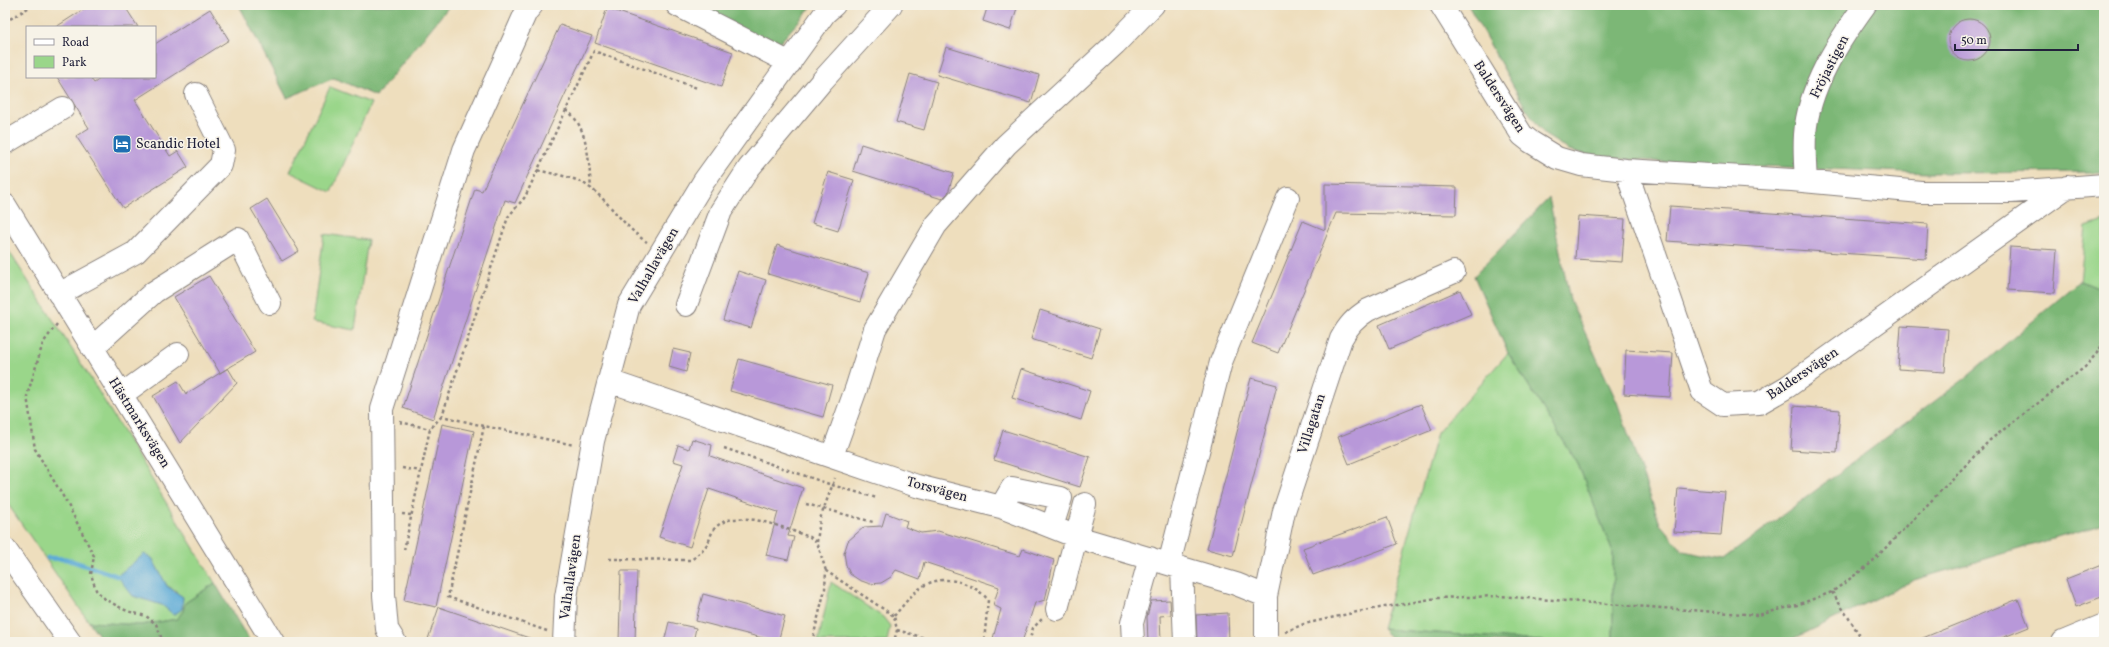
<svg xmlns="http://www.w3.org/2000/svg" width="2109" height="647" font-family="Vollkorn,serif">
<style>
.green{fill:#9ad68a;stroke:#5e7c62;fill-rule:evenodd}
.forest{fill:#7bb776;stroke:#4e6c58}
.water{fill:#5dabd7;stroke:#406689}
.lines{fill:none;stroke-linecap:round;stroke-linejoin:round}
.stream{stroke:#5dabd7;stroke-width:5}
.building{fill:#b898d9}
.minor-casing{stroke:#88807c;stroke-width:24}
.highway-casing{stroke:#88807c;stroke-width:24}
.path{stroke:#88807c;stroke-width:2.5;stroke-dasharray:3 3;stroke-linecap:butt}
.minor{stroke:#fff;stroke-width:22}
.highway{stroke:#fff;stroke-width:22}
.labels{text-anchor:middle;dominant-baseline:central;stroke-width:3;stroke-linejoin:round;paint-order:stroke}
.street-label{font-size:14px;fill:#22223b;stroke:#f7f3e8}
.poi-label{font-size:14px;fill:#22223b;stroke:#f7f3e8;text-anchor:start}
</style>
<rect width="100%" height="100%" fill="#f7f3e8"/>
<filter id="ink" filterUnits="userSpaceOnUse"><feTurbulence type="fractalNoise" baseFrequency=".025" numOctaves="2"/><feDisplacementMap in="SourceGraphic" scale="8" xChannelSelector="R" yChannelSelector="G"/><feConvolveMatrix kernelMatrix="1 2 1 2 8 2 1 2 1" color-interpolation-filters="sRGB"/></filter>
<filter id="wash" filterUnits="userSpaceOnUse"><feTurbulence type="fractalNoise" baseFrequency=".012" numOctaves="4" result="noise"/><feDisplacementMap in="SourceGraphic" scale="16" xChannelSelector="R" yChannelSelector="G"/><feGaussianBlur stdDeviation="0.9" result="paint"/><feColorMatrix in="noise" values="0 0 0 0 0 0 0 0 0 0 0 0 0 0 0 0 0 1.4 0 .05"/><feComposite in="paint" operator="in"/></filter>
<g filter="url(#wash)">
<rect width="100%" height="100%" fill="#eedebd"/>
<path class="green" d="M 330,87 L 371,103 L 331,192 L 290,172 Z
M 2104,221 L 2104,291 L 2080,281 L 2086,227 Z
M 324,234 L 368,240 L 355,330 L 312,322 Z
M 5,245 L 91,379 L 215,583 L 185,603 L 183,611 L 177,619 L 141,625 L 89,622 L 5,500 ZM 152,558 L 167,586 L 177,591 L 162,605 L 133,596 Z
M 1508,353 L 1578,464 L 1613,553 L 1613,642 L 1554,642 L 1382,629 L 1437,433 Z
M 831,582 L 883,617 L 890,626 L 887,642 L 818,642 Z"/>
<path class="forest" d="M 239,5 L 450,5 L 376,96 L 334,78 L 287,98 Z
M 698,5 L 813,5 L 776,47 Z
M 1468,5 L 2104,5 L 2104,172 L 1929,173 L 1665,162 L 1597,157 L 1569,150 L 1545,135 L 1525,107 Z
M 1549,198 L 1570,300 L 1617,402 L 1660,524 L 1683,551 L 1724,559 L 1967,377 L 2080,281 L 2104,291 L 2104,524 L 1914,580 L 1787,642 L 1613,642 L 1613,553 L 1578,464 L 1508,353 L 1474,276 Z
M 215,583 L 250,642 L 104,642 L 89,622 L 141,625 L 177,619 L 183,611 L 185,603 Z
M 1382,629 L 1554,642 L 1395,642 Z"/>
<path class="water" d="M 144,554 L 152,558 L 167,586 L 183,597 L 182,609 L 174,615 L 162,605 L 133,596 L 117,576 Z"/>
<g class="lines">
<path class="stream" d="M 48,558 L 66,559 L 117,576"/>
</g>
<g id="blocks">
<path class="building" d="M 90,5 L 124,5 L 138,27 L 56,27 Z
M 988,5 L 1018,5 L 1010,30 L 983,21 Z
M 607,8 L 733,52 L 721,87 L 595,43 Z
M 210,9 L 229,40 L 135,100 L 170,156 L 178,151 L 188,167 L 123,208 L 76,136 L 89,128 L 57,77 L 90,77 L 94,83 L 103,77 L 155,77 L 155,44 Z
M1948 40a21 21 0 1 1 42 0a21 21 0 1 1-42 0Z
M 560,25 L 592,36 L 515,203 L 505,200 L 433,419 L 403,408 L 475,189 L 482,191 Z
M 946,47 L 1039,75 L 1031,103 L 937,75 Z
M 910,74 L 937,82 L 924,130 L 896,122 Z
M 861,144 L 954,173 L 948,193 L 942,199 L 853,171 Z
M 828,172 L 854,180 L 838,231 L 812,223 Z
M 1325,184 L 1457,187 L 1456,215 L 1336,213 L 1278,353 L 1252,343 L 1303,221 L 1325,230 Z
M 267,199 L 299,251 L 282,261 L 251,209 Z
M 1670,206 L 1928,224 L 1926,259 L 1667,241 Z
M 1578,216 L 1625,219 L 1622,262 L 1575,259 Z
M 777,245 L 869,273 L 860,302 L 768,274 Z
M 2010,247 L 2057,250 L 2054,293 L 2007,290 Z
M 738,271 L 766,280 L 751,328 L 723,320 Z
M 209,276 L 255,352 L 220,373 L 174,297 Z
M 1460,290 L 1471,314 L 1389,349 L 1379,325 Z
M 1040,310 L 1100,329 L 1091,358 L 1031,339 Z
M 1901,326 L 1948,329 L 1945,372 L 1898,369 Z
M 673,349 L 690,353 L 686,372 L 669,367 Z
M 1626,350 L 1673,353 L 1670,397 L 1624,394 Z
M 739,359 L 832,385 L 823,417 L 730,391 Z
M 228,368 L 237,383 L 180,443 L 153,396 L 178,381 L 186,394 Z
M 1021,369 L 1090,391 L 1081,420 L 1012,398 Z
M 1251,378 L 1277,385 L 1233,556 L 1207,549 Z
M 1421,404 L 1432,430 L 1349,464 L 1338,437 Z
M 1794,406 L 1840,410 L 1837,453 L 1791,450 Z
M 442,424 L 474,431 L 436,607 L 404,600 Z
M 1003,430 L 1090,457 L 1080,487 L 994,460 Z
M 692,439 L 712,445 L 710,456 L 803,488 L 788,536 L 794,537 L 788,560 L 766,555 L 778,512 L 709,489 L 690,547 L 659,537 L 683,464 L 673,461 L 678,445 L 689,449 Z
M 1678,488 L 1725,492 L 1721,535 L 1674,532 Z
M 886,513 L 907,521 L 905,527 L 921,533 L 938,531 L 1020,556 L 1023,549 L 1054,560 L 1045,600 L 1035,603 L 1022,642 L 992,642 L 1001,609 L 993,605 L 999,587 L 924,562 L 920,579 L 896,570 L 891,577 L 881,583 L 870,584 L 859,580 L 850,574 L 846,565 L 844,553 L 848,541 L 864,527 L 882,526 Z
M 1387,517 L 1397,544 L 1313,575 L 1303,548 Z
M 2104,564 L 2104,596 L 2076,607 L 2066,579 Z
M 621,571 L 637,571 L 635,642 L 619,642 Z
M 703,594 L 785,616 L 778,642 L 696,621 Z
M 2018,599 L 2029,627 L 1992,642 L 1913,642 Z
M 1170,600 L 1171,615 L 1160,616 L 1161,642 L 1148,642 L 1147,617 L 1151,601 Z
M 439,607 L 535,640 L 535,642 L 427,642 Z
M 1228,613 L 1229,642 L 1197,642 L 1196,615 Z
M 669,622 L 696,628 L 693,642 L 664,642 Z"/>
</g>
</g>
<g filter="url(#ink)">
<use href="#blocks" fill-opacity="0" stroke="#88807c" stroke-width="1"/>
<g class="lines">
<defs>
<path id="minor" d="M 677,5 L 790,63
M 1441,5 L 1522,135 L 1531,142 L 1557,158 L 1581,165 L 1626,170 L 1792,180 L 1921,192 L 2011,192 L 2104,185
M 5,143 L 63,108
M 1626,170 L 1702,391 L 1723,405 L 1759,403 L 1787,387 L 2067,187
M 1806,181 C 1805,166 1804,150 1805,135 C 1808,88 1838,42 1865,5
M 5,205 L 273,642
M 59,294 L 136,252 L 221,165 L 224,150 L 196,94
M 686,305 L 721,211 L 749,168 L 822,81 L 891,5
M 92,348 L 154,292 L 238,239 L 270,303
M 609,381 L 917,486 L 1001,507 L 1077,537 L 1236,584 L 1266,596
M 121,395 L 178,354
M 832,456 L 856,389 L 875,329 L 936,225 L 1006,145 L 1115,44 L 1153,5
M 1001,507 L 1012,488 L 1061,498 L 1052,527
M 1169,564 L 1221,362 L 1288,198
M 1182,568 L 1185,642
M 1057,609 L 1085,504
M 395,642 L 387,629 L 384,595 L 382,409 L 464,150 L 526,12 L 532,5
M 564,642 L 566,597 L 593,441 L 629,305 L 704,181 L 825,13 L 834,5
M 1133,642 L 1132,623 L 1150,558
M 1266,642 L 1266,596 L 1284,511 L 1341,339 C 1348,326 1355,318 1368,310 L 1454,272
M 2063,642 L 2104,625"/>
<path id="highway" d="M 5,549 L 70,642"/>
</defs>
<use href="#minor" class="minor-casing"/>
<use href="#highway" class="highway-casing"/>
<path class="path" d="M 5,22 L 33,5
M 566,110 C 589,126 589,164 591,189
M 538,170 C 552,174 570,176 583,183 C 608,198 622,226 647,242
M 57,324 L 43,343 L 27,396 L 35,449 L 67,503 L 94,556 L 91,574 L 96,590 L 106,600 L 127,611 L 146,616 L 156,624 L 163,642
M 400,422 L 430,429
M 484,426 L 442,416 L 508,217 L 525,197 L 594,51 L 697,88
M 724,448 L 832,485 L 877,498
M 402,468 L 421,471
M 806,504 L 873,522
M 402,514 L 411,515
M 817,542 L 820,519 L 835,478
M 404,550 L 430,429 L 442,416
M 609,559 L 691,560 C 698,555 703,550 708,543 C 710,539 711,533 714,529 C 735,505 785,529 810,537 L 817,542 L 826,571
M 1832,592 L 1864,642
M 894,616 C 902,607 910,596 919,589 C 940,572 973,581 988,600 L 984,642
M 897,630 L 939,642
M 547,631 L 448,597 L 484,426 L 574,445
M 1285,632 L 1304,624 L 1357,612 L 1437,598 L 1498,596 L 1758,615 L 1797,605 L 1832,592 L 1870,564 L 1990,440 L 2085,367 L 2097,353 L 2104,338
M 5,636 L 9,642
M 812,642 L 825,589 L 826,571 L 894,616 L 897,630 L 894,642
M 1029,642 L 1033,628 L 1042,619"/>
<use href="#minor" class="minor"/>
<use href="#highway" class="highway"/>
</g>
</g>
<defs>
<symbol id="hotel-square" viewBox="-11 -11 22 22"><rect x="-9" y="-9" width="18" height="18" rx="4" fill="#1f6fb2" stroke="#f7f3e8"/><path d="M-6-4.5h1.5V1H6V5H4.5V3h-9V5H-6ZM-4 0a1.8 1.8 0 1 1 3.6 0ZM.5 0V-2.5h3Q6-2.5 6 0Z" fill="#fff"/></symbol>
</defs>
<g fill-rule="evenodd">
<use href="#hotel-square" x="111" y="133" width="22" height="22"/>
</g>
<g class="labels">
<g class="street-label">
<text transform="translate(1830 67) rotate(-63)">Fröjastigen</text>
<text transform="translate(1499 97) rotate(57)">Baldersvägen</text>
<text transform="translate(654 266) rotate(-60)">Valhallavägen</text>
<text transform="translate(1803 374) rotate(-34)">Baldersvägen</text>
<text transform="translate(139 423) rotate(58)">Hästmarksvägen</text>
<text transform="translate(1312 424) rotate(-72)">Villagatan</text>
<text transform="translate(937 490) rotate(15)">Torsvägen</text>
<text transform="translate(571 577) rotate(-82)">Valhallavägen</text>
</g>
<g class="poi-label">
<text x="136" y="144">Scandic Hotel</text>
</g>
</g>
<rect width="2109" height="647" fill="none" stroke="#f7f3e8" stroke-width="20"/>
<rect x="26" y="26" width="130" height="52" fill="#f7f3e8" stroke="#a29fa3"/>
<rect x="34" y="39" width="20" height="6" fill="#ffffff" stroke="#a29fa3"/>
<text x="62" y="46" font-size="12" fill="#22223b">Road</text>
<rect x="34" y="56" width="20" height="12" fill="#9ad68a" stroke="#a29fa3"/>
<text x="62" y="66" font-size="12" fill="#22223b">Park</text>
<path d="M1955 44v6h123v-6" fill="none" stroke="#22223b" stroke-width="2"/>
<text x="1961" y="44" font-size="12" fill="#22223b" stroke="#f7f3e8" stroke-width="3" paint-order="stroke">50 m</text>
</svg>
